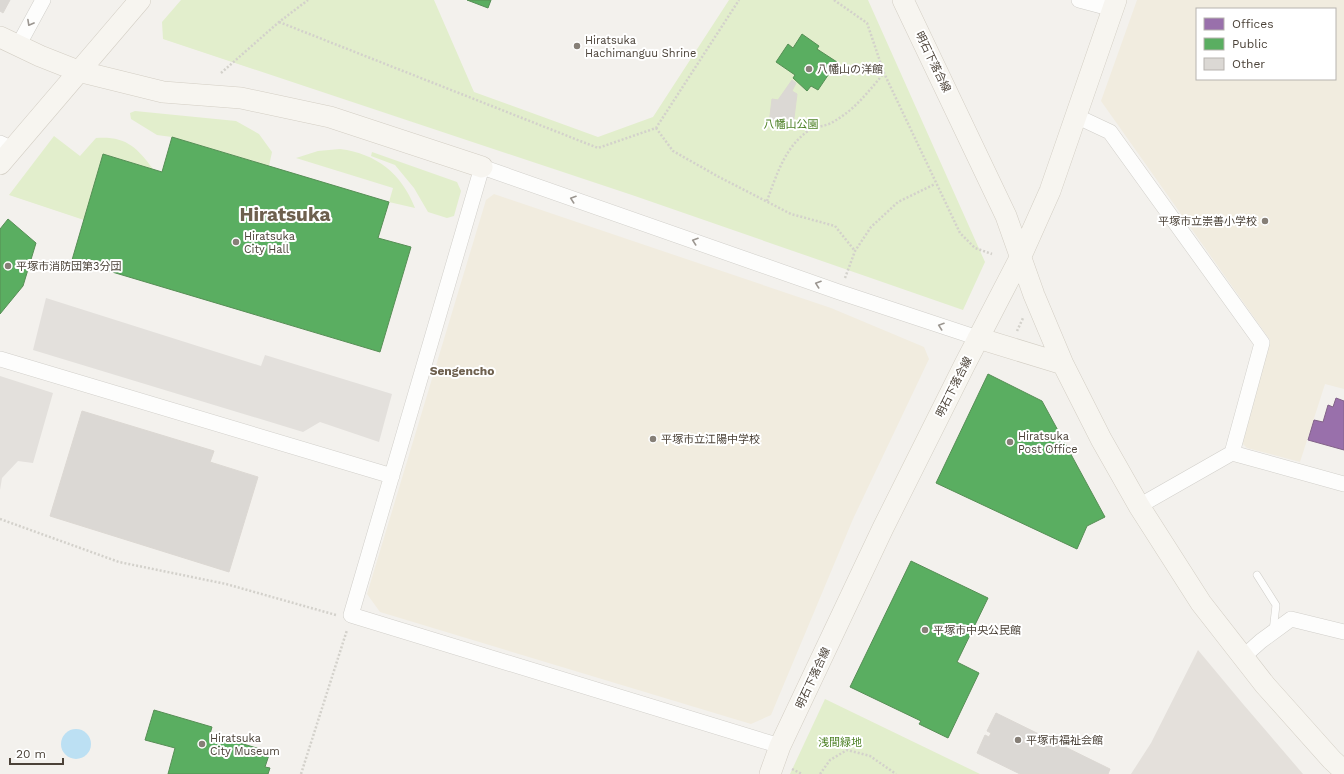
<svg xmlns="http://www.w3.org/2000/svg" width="1344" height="774" font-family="'Work Sans','Noto Sans JP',sans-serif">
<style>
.industrial{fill:#e4e0db}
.education{fill:#f1ecdf;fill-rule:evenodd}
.green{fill:#e2eecc}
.parking{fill:#e3e0dc}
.water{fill:#bce0f3}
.offices{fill:#9970ab;stroke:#826288}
.public{fill:#5aae61;stroke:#568e55}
.building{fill:#dbd8d4;stroke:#dcd8d3}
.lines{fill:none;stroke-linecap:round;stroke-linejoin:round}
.lane-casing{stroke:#d1cfca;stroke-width:8}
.street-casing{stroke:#d1cfca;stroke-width:16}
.secondary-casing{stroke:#d3cec4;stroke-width:22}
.path{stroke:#d3d1cb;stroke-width:2.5;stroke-dasharray:2 2;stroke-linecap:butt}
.lane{stroke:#fdfdfc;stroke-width:7}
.street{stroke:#fdfdfc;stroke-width:15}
.secondary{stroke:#f7f5f0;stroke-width:21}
.oneway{stroke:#9b9690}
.poi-dot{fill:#867f77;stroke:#fff;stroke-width:1.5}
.labels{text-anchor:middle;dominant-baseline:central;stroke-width:4;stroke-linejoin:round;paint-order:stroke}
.poi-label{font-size:11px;fill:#4b4238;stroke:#fff;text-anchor:start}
.street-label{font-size:11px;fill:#4b4238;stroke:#fff}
.park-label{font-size:11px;fill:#4d8126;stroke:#fff}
.neighbourhood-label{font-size:12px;font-weight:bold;fill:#6e604e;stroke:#fff}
.town-label{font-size:19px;font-weight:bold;fill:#6e604e;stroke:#fff}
</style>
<rect width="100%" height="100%" fill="#f3f1ed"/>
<path class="industrial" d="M 1198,650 L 1243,704 L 1303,774 L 1131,774 L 1151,743 Z"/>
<path class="education" d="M 1137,0 L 1344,0 L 1344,389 L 1325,384 L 1300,462 L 1247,448 L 1241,442 L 1270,340 L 1101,101 ZM 1197,9 L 1335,9 L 1335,79 L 1197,79 Z
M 494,194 L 831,308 L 924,347 L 929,359 L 853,519 L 771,715 L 751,724 L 380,612 L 367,594 L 486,200 Z"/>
<path class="green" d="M 181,0 L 434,0 L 474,92 L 598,137 L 653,117 L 729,0 L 868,0 L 985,262 L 963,310 L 632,195 L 163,39 L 162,22 Z
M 135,111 L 236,121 L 259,134 L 272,152 L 269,166 L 172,137 L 157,135 L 131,119 L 130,113 Z
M 54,136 L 80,156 L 96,138 C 125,136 136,146 153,169 L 103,154 L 84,220 L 9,195 Z
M 340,149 C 377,154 401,173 415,208 L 389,202 L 393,188 L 296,158 L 318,151 Z
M 372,152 L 457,182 L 461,191 L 454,216 L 447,218 L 428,212 L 414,188 L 395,165 L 371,156 Z
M 825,699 L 980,774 L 790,774 Z"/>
<path class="parking" d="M 46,298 L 261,366 L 265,355 L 392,394 L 379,442 L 320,422 L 303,432 L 33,350 Z
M 0,376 L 53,393 L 33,463 L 18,461 L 2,478 L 0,490 Z"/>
<path class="water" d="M61 744a15 15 0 1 1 30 0a15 15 0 1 1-30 0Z"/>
<path class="offices" d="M 1336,398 L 1344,401 L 1344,450 L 1308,440 L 1314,420 L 1323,422 L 1328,405 L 1333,407 Z"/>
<path class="public" d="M 467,0 L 491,0 L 488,8 Z
M 802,34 L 819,46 L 817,49 L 837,62 L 818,90 L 811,86 L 807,91 L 793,78 L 795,75 L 776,62 L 788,44 L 793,48 Z
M 172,137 L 389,202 L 378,238 L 411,247 L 380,352 L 72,260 L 103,154 L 162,172 Z
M 8,219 L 36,243 L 23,286 L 0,314 L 0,229 Z
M 988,374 L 1042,401 L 1105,517 L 1087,526 L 1077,549 L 936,483 Z
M 911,561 L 988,598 L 957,662 L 979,673 L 948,738 L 919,724 L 921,721 L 850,687 Z
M 154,710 L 212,727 L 210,734 L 270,752 L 265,767 L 270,768 L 268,774 L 168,774 L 175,748 L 145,740 Z"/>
<path class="building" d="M 0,0 L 10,0 L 3,13 L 0,11 Z
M 792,80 L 796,83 L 792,91 L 797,94 L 793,126 L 769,124 L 772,99 L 778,100 Z
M 82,411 L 214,451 L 210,462 L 258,477 L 229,572 L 50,516 Z
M 996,713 L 1110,769 L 1108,774 L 1020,774 L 977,753 L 985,735 L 989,737 L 991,733 L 987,731 Z"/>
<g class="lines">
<defs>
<path id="lane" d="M 1257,575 L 1276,605 L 1273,631"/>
<path id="street" d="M 1079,0 L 1113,9
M 18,46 L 43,0
M 1076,116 L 1110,132 L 1262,343 L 1232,453 L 1344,484
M 0,143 L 13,149
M 0,359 L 392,476
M 1139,506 L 1232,453
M 1243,657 L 1261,641 L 1291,619 L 1344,632
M 780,746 L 351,615 L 482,167 L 839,292 L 978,338"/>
<path id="secondary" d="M 903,0 L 1006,216 L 1034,295 L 1063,364 L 1101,439 L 1139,506 L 1201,603 L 1265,685 L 1332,760 L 1344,771
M 0,37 L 40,56 L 78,71 L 163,92 L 241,98 L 330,117 L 482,167
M 0,164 L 140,0
M 978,338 L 1063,364
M 770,774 L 780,746 L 883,528 L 965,364 L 1021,256 L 1050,191 L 1116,0"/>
</defs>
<use href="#lane" class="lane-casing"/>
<use href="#street" class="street-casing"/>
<use href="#secondary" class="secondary-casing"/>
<path class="path" d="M 834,0 L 867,23 L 884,73 L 960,233 L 975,248 L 992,254
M 279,22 L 598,148 L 656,128 L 739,0
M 221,73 L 279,22 L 308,0
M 656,128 L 673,151 L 719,177 L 791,214 L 835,226 L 855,251
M 767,201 C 776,176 785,147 808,131 C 814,126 824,127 831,123 C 854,111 868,92 884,73
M 845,278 L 855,251 L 871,227 L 898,202 L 935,184
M 1017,331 L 1023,318
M 0,519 L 119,562 L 226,584 L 336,615
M 792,769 L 802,774
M 301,774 L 347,630
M 820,774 L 830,760 L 847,750 L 870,756 L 896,774"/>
<use href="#lane" class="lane"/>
<use href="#street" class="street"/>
<use href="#secondary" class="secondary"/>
</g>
<defs><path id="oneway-chevron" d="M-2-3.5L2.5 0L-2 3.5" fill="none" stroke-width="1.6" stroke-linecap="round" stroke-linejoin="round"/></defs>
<g class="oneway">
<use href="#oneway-chevron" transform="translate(30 23) rotate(119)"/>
<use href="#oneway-chevron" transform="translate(573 199) rotate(-161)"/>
<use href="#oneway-chevron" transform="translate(695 241) rotate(-161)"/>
<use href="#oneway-chevron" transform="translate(818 284) rotate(-161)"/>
<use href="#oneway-chevron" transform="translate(941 326) rotate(-161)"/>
</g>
<g class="poi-dot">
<circle cx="577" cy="46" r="4"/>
<circle cx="809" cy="69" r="4"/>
<circle cx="1265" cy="221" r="4"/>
<circle cx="236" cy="242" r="4"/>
<circle cx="8" cy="266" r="4"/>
<circle cx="653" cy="439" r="4"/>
<circle cx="1010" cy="442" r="4"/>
<circle cx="925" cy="630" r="4"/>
<circle cx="1018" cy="740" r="4"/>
<circle cx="202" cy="744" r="4"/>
</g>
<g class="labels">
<g class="poi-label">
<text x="585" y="40">Hiratsuka<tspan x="585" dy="13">Hachimanguu Shrine</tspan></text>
<text x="817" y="69">八幡山の洋館</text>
<text x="1257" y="221" text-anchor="end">平塚市立崇善小学校</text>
<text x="244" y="236">Hiratsuka<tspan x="244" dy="13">City Hall</tspan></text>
<text x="16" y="266">平塚市消防団第3分団</text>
<text x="1018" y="436">Hiratsuka<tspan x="1018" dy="13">Post Office</tspan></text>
<text x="661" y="439">平塚市立江陽中学校</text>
<text x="933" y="630">平塚市中央公民館</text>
<text x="210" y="738">Hiratsuka<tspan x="210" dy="13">City Museum</tspan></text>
<text x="1026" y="740">平塚市福祉会館</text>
</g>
<g class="street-label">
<text transform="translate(933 62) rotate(64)">明石下落合線</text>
<text transform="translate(954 387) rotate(-63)">明石下落合線</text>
<text transform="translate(813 678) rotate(-65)">明石下落合線</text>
</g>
<g class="park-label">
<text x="791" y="124">八幡山公園</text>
<text x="840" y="742">浅間緑地</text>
</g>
<g class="neighbourhood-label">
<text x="462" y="371">Sengencho</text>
</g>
<g class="town-label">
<text x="285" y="214">Hiratsuka</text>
</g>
</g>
<rect x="1196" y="8" width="140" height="72" fill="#ffffff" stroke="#b7b3af"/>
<rect x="1204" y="18" width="20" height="12" fill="#9970ab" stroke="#b7b3af"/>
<text x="1232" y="28" font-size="12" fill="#4b4238">Offices</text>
<rect x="1204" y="38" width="20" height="12" fill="#5aae61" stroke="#b7b3af"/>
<text x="1232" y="48" font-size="12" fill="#4b4238">Public</text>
<rect x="1204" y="58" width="20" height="12" fill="#dbd8d4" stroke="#b7b3af"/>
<text x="1232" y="68" font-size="12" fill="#4b4238">Other</text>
<path d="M10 758v6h53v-6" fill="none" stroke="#4b4238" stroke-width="2"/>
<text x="16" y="758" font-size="12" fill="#4b4238" stroke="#ffffff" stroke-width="3" paint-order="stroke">20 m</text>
</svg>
